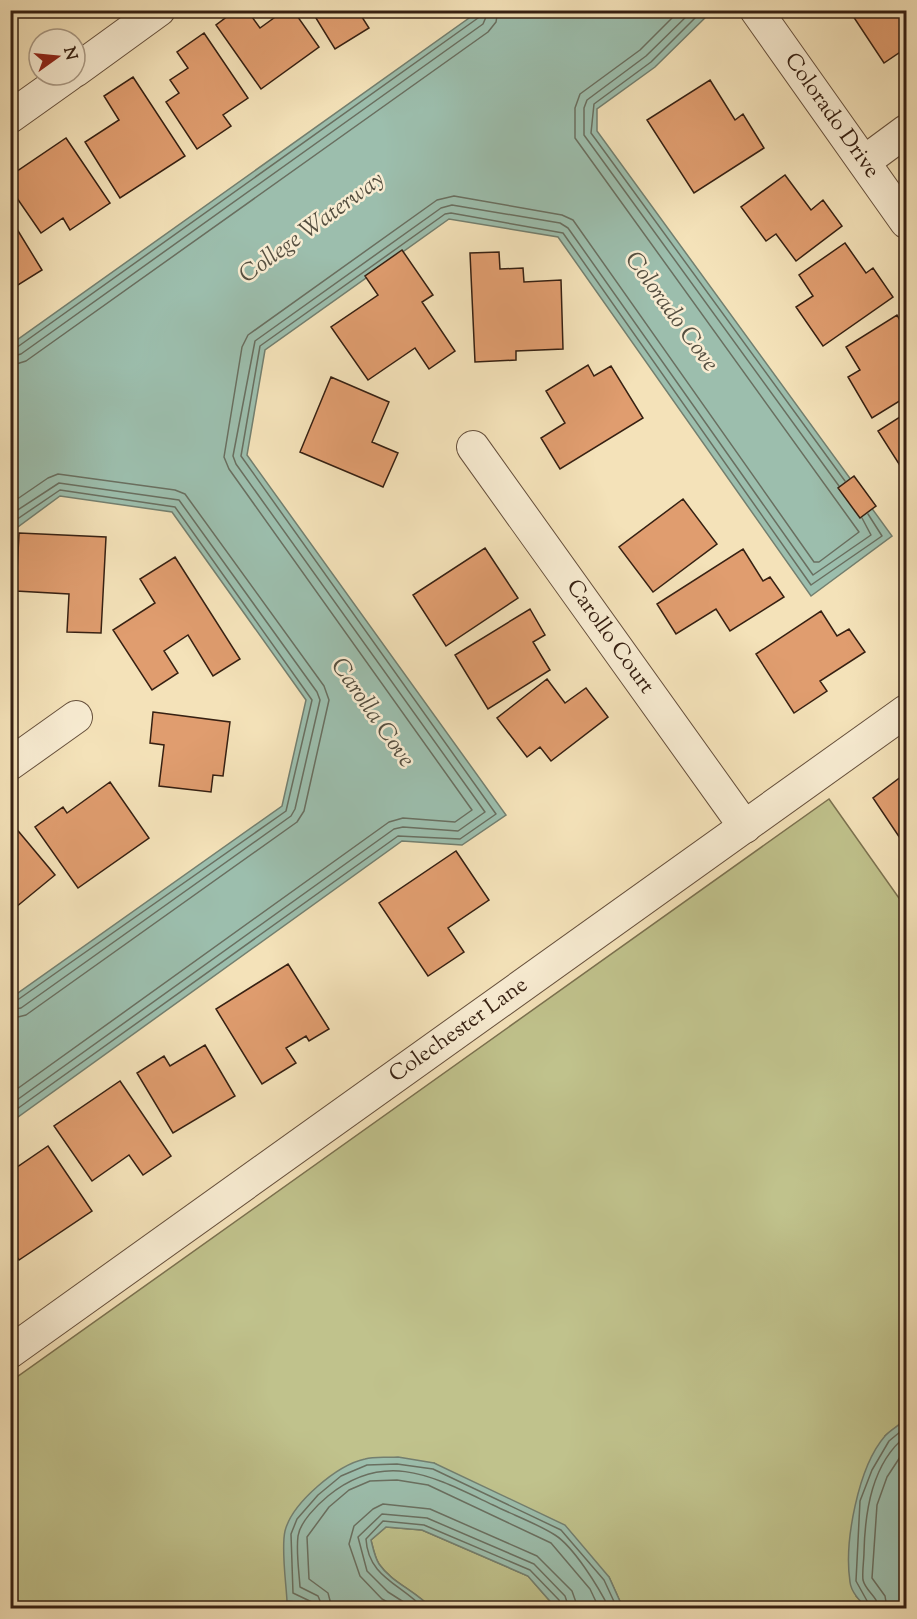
<svg xmlns="http://www.w3.org/2000/svg" width="917" height="1619" font-family="'Sorts Mill Goudy',serif">
<style>
.green{fill:#c0c28c;stroke:#7b714f;stroke-width:1.5}
.water{fill:#9cbead;stroke:#737f6f;stroke-width:1.5}
.lines{fill:none;stroke-linecap:round;stroke-linejoin:round}
.shore{stroke:#696f60;stroke-width:1.5}
.building{fill:#e09d6f;stroke:#362012;stroke-width:1.5}
.minor-casing{stroke:#66503c;stroke-width:34}
.minor{stroke:#f8ecd2;stroke-width:32}
.labels{text-anchor:middle;dominant-baseline:central;stroke-width:5;stroke-linejoin:round;paint-order:stroke}
.street-label{font-size:22px;fill:#362012;stroke:#f8ecd2}
.water-label{font-size:24px;font-style:italic;fill:#554f40;stroke:#f8ecd2}
</style>
<rect width="100%" height="100%" fill="#f4e2b9"/>
<filter id="stains"><feTurbulence type="fractalNoise" baseFrequency=".00333" numOctaves="4"/><feColorMatrix values="0 0 0 0 .2 0 0 0 0 .09 0 0 0 0 .02 0 0 0 .5 -.17"/></filter>
<radialGradient id="worn" r=".72"><stop offset=".6" stop-color="#630" stop-opacity="0"/><stop offset="1" stop-color="#630" stop-opacity=".3"/></radialGradient>
<path class="green" d="M 829,799 L 906,908 L 906,1419 L 885,1436 L 856,1596 L 867,1608 L 623,1608 L 609,1577 L 434,1463 L 305,1603 L 313,1608 L 11,1608 L 10,1382 Z
M 386,1527 L 422,1530 L 528,1576 L 556,1608 L 431,1608 C 416,1591 392,1583 379,1564 C 375,1558 373,1548 371,1540 Z"/>
<path class="water" d="M 479,11 L 712,11 L 655,67 L 597,109 L 597,131 L 892,536 L 811,596 L 558,237 L 449,219 L 265,350 L 247,455 L 506,815 L 462,845 L 402,841 L 11,1122 L 11,998 L 282,806 L 306,700 L 172,512 L 60,496 L 11,532 L 10,345 Z
M 906,1419 L 906,1608 L 867,1608 C 860,1601 851,1592 850,1582 C 844,1542 858,1467 885,1436 C 890,1430 900,1425 906,1419 Z
M 398,1457 L 434,1463 L 565,1525 L 609,1577 L 623,1608 L 556,1608 L 528,1576 L 422,1530 L 386,1527 L 371,1540 C 373,1548 375,1558 379,1564 C 392,1583 416,1591 431,1608 L 313,1608 L 305,1603 L 287,1601 C 286,1582 281,1548 285,1531 C 292,1503 337,1465 365,1459 C 375,1456 387,1458 398,1457 Z"/>
<g class="lines">
<path class="shore" d="M 693,10 L 646,56 L 587,100 L 584,108 L 584,135 L 839,486
M 703,10 L 651,62 L 594,104 L 591,133 L 845,481
M 10,349 L 16,348 L 478,18 L 481,10
M 10,357 L 21,354 L 483,24 L 489,10
M 10,366 L 26,361 L 488,32 L 496,22 L 498,10
M 10,504 L 48,478 L 58,474 L 175,490 L 185,494 L 324,686 L 329,700 L 304,811 L 297,822 L 26,1015 L 10,1019
M 10,515 L 59,483 L 179,500 L 317,692 L 320,700 L 295,809 L 291,816 L 21,1008 L 10,1010
M 10,524 L 60,490 L 175,507 L 312,700 L 286,811 L 16,1001 L 10,1003
M 10,1094 L 389,822 L 403,818 L 455,822 L 472,810 L 229,469 L 224,457 L 242,347 L 248,335 L 437,200 L 454,196 L 562,215 L 573,220 L 814,562 L 819,562 L 859,532 L 575,138 L 575,108 L 580,94 L 640,50 L 680,10
M 10,1105 L 394,829 L 403,827 L 458,831 L 485,812 L 236,464 L 233,456 L 255,341 L 441,208 L 452,205 L 560,223 L 568,228 L 813,575 L 871,535 L 862,518
M 10,1114 L 398,836 L 460,839 L 496,814 L 241,456 L 260,346 L 445,214 L 451,213 L 563,233 L 811,585 L 882,536 L 868,514
M 316,1608 L 314,1603 L 293,1593 L 291,1534 L 297,1519 L 318,1495 L 341,1476 L 367,1465 L 397,1464 L 433,1469 L 561,1530 L 604,1580 L 617,1608
M 323,1608 L 318,1596 L 300,1587 C 299,1571 296,1552 298,1536 C 300,1522 317,1505 328,1496 C 386,1449 434,1477 493,1505 C 513,1515 536,1523 555,1535 C 574,1547 599,1588 609,1608
M 332,1608 L 328,1593 L 309,1579 L 307,1537 L 329,1507 L 349,1490 L 370,1481 L 397,1480 L 428,1485 L 551,1543 L 590,1589 L 599,1608
M 398,1608 L 382,1599 L 360,1576 L 349,1544 L 354,1526 L 373,1509 L 383,1504 L 430,1509 L 537,1556 L 572,1591 L 578,1608
M 413,1608 L 388,1592 L 367,1571 L 358,1537 L 382,1514 L 427,1518 L 534,1564 L 565,1596 L 569,1608
M 423,1608 C 401,1584 368,1577 366,1539 L 383,1521 L 424,1525 L 530,1570 L 559,1600 L 561,1608
M 871,1608 L 856,1581 L 860,1501 L 872,1470 L 889,1441 L 906,1427
M 878,1608 C 878,1596 866,1592 863,1580 C 862,1571 864,1560 864,1552 C 865,1511 872,1463 906,1436
M 887,1608 L 885,1596 L 872,1578 L 877,1505 L 887,1477 L 906,1448"/>
</g>
<path class="building" d="M 236,10 L 247,10 L 260,28 L 285,10 L 293,10 L 319,47 L 261,89 L 216,25 Z
M 311,10 L 366,10 L 360,14 L 369,28 L 335,49 Z
M 849,10 L 906,10 L 901,15 L 906,24 L 906,48 L 884,63 Z
M 204,33 L 248,98 L 223,115 L 231,126 L 197,149 L 166,102 L 179,93 L 170,80 L 188,68 L 177,52 Z
M 133,77 L 185,156 L 120,198 L 85,142 L 119,120 L 104,96 Z
M 710,80 L 735,120 L 743,114 L 764,148 L 694,193 L 647,120 Z
M 66,138 L 110,203 L 70,230 L 63,218 L 41,233 L 10,188 L 10,176 Z
M 785,175 L 811,210 L 823,200 L 842,226 L 796,261 L 776,234 L 766,241 L 741,207 Z
M 12,221 L 42,270 L 10,290 L 10,222 Z
M 845,243 L 866,273 L 873,268 L 893,297 L 823,346 L 796,307 L 813,296 L 799,275 Z
M 402,250 L 433,295 L 422,302 L 455,351 L 429,369 L 415,348 L 368,380 L 331,327 L 378,295 L 365,276 Z
M 499,252 L 500,269 L 523,268 L 524,282 L 561,280 L 563,349 L 516,351 L 516,360 L 475,362 L 470,253 Z
M 897,315 L 906,331 L 906,397 L 872,418 L 848,377 L 860,370 L 846,347 Z
M 588,365 L 594,376 L 611,366 L 643,418 L 560,469 L 541,438 L 565,423 L 546,391 Z
M 331,377 L 389,402 L 372,442 L 398,453 L 383,487 L 300,452 Z
M 906,413 L 906,475 L 878,431 Z
M 854,476 L 876,506 L 860,518 L 838,488 Z
M 683,499 L 717,544 L 653,592 L 619,547 Z
M 19,533 L 106,537 L 101,633 L 67,632 L 69,594 L 16,591 Z
M 485,548 L 518,598 L 446,646 L 413,595 Z
M 743,549 L 763,581 L 770,577 L 784,597 L 730,631 L 716,609 L 676,634 L 657,604 Z
M 175,557 L 240,659 L 213,676 L 188,635 L 164,651 L 178,673 L 152,690 L 113,630 L 155,603 L 140,579 Z
M 530,609 L 545,635 L 533,642 L 550,670 L 488,709 L 455,655 Z
M 821,611 L 837,636 L 849,629 L 865,652 L 820,681 L 827,691 L 794,713 L 756,654 Z
M 547,679 L 565,703 L 586,688 L 608,717 L 551,761 L 540,747 L 527,757 L 497,718 Z
M 153,712 L 230,722 L 223,776 L 213,775 L 211,792 L 159,786 L 164,745 L 150,743 Z
M 906,773 L 906,847 L 873,798 Z
M 110,782 L 149,838 L 78,888 L 35,827 L 63,807 L 67,813 Z
M 14,826 L 55,875 L 10,912 L 10,829 Z
M 456,851 L 489,900 L 448,928 L 464,952 L 428,976 L 379,903 Z
M 288,964 L 329,1029 L 309,1041 L 306,1036 L 286,1048 L 296,1063 L 262,1084 L 216,1009 Z
M 205,1045 L 235,1096 L 173,1133 L 137,1073 L 164,1056 L 170,1066 Z
M 120,1081 L 171,1156 L 143,1175 L 129,1155 L 92,1181 L 54,1126 Z
M 48,1146 L 92,1211 L 19,1260 L 10,1247 L 10,1172 Z"/>
<g class="lines">
<defs>
<g id="minor">
<path id="s1" d="M 756,10 L 906,222"/>
<path d="M 75,71 L 159,10"/>
<path d="M 10,117 L 69,75"/>
<path d="M 864,162 L 906,131"/>
<path id="s2" d="M 473,447 L 745,827"/>
<path d="M 10,764 L 76,717"/>
<path id="s3" d="M 10,1352 L 906,711"/>
</g>
</defs>
<use href="#minor" class="minor-casing"/>
<use href="#minor" class="minor"/>
</g>
<g class="labels">
<g class="street-label">
<text stroke="none"><textPath href="#s1" startOffset="130">Colorado Drive</textPath></text>
<text stroke="none"><textPath href="#s2" startOffset="234">Carollo Court</textPath></text>
<text stroke="none"><textPath href="#s3" startOffset="552">Colechester Lane</textPath></text>
</g>
<g class="water-label">
<text transform="translate(312 228) rotate(-36)">College Waterway</text>
<text transform="translate(671 312) rotate(54)">Colorado Cove</text>
<text transform="translate(372 713) rotate(55)">Carolla Cove</text>
</g>
</g>
<rect width="917" height="1619" fill="none" stroke="#f4e2b9" stroke-width="36"/>
<rect x="12" y="12" width="893" height="1595" fill="none" stroke="#362012" stroke-width="3"/>
<rect x="18" y="18" width="881" height="1583" fill="none" stroke="#362012" stroke-width="1.5"/>
<g transform="translate(57 57) rotate(75)"><circle r="28" fill="#f8ecd2" stroke="#aa9a85" stroke-width="1.5"/>
<path d="M0-4.5L10 22L0 15L-10 22Z" fill="#8f2418"/>
<text y="-9" font-size="16" font-weight="bold" text-anchor="middle" fill="#362012">N</text>
</g>
<rect width="100%" height="100%" filter="url(#stains)"/>
<rect width="100%" height="100%" fill="url(#worn)"/>
</svg>
